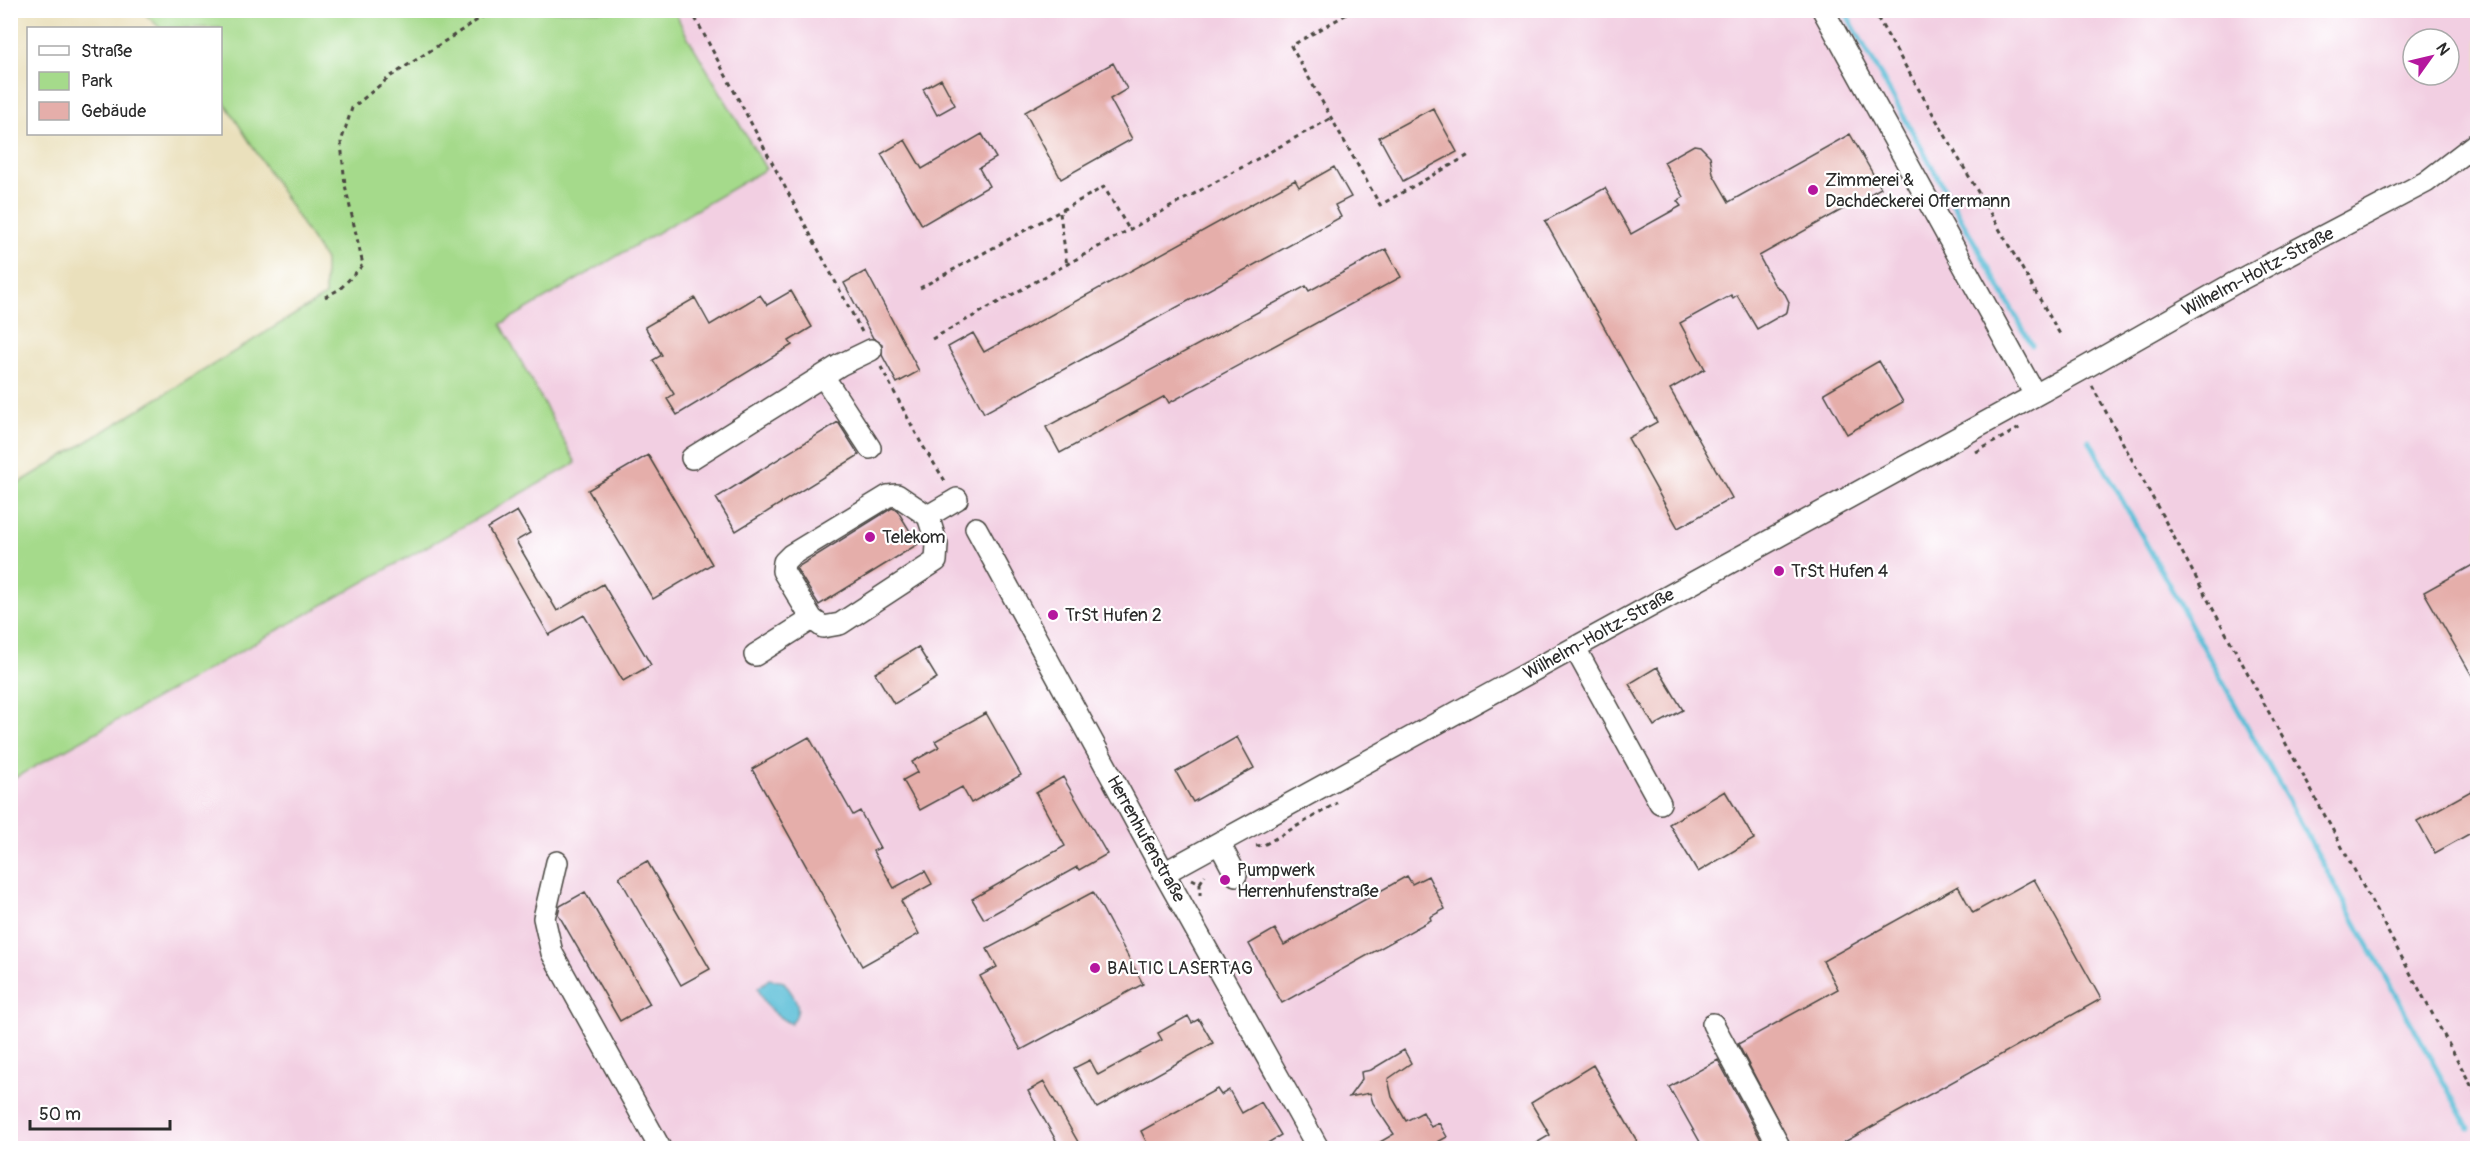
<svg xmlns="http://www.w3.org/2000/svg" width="2488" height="1159" font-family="Pangolin,sans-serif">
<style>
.built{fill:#f2cfe2;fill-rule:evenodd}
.green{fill:#a5da8b;stroke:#68825b;stroke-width:1.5}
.water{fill:#59bdd7;stroke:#427481;stroke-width:1.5}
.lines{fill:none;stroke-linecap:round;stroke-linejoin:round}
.stream{stroke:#59bdd7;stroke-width:5}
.building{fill:#e5aeaa}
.minor-casing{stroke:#484641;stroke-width:24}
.path{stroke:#484641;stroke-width:3;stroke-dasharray:4.5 4.5;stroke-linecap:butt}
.minor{stroke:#fff;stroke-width:21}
.poi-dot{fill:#b5179e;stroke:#fff;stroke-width:2}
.labels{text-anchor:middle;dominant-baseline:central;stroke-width:4.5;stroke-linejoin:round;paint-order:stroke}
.poi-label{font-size:18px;fill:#2b2b2b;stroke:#fff;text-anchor:start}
.street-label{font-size:18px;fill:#2b2b2b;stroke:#fff}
</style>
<rect width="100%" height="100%" fill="#fff"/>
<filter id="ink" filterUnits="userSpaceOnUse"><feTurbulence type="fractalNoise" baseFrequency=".0167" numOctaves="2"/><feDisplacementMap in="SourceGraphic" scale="12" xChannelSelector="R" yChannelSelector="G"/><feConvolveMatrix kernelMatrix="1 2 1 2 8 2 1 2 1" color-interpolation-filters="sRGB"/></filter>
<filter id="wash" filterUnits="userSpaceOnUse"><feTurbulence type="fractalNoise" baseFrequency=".008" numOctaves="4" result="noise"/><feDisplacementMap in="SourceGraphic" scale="24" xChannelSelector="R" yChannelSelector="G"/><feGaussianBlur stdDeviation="1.35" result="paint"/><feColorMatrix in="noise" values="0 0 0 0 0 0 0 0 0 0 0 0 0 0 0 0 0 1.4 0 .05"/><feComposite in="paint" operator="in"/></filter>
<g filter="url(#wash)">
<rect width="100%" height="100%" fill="#eae0bc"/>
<path class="built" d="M 675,11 L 2477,11 L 2478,1145 L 2472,1148 L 11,1148 L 10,780 L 576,463 L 500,324 L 766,169 L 683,29 ZM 2413,39 L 2449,39 L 2449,75 L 2413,75 Z"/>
<path class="green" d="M 142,11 L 675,11 L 683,29 L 766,169 L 501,324 L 576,463 L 11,780 L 11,488 L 325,296 L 325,260 L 221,97 L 220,28 L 160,28 Z"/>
<path class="water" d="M 769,979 L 784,982 C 794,997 805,1007 791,1024 C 774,1015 764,1006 758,988 Z"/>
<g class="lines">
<path class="stream" d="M 1844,10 L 2032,345
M 2089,440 L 2469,1128"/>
</g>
<g id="blocks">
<path class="building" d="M 1113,63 L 1127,89 L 1110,99 L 1132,139 L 1061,179 L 1025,112 Z
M 941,79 L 955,105 L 937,115 L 923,89 Z
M 1433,108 L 1457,152 L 1403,181 L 1379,137 Z
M 982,134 L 996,158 L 979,168 L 989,186 L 922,225 L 881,154 L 905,140 L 922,169 Z
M 1850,134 L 1881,188 L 1759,256 L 1774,284 L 1785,294 L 1789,302 L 1787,312 L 1757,329 L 1737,295 L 1733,298 L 1731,295 L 1680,323 L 1705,369 L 1670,389 L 1732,498 L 1678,528 L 1628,438 L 1657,422 L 1545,221 L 1605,188 L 1631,234 L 1681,206 L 1677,201 L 1684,197 L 1664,162 L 1694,145 L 1700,146 L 1710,156 L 1713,174 L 1729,202 Z
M 1334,167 L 1351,197 L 1335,205 L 1341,217 L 984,413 L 948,347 L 973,333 L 984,352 L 1295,180 L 1299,187 Z
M 1386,249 L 1401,277 L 1169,403 L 1165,396 L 1060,453 L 1046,427 L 1306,286 L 1309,291 Z
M 866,271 L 919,371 L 897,383 L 882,355 L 882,344 L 873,338 L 844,283 Z
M 791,291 L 812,327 L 789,341 L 792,345 L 677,415 L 667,399 L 674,394 L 653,360 L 662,355 L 645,327 L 695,298 L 710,325 L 760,295 L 767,305 Z
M 1879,361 L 1903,402 L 1847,434 L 1824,393 Z
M 838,422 L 859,455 L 736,531 L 716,498 Z
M 648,455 L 712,564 L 653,599 L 588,490 Z
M 892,508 L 897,510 L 918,544 L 819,605 L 796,568 Z
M 517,511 L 530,533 L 516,541 L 557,611 L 603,584 L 651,665 L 623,681 L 584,615 L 549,635 L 488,528 Z
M 2478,562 L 2478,686 L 2424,592 Z
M 918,647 L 937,678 L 894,704 L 875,673 Z
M 1657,667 L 1683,710 L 1654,726 L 1629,684 Z
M 986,713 L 1021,775 L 971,803 L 962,787 L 920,810 L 903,780 L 918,772 L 912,762 L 939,747 L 935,741 Z
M 809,737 L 853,815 L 860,811 L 880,848 L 873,851 L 894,888 L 925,871 L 932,884 L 901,901 L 919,934 L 862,966 L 752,769 Z
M 1237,737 L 1254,768 L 1193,802 L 1176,772 Z
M 1063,777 L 1107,854 L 1079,870 L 1077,867 L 984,919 L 972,899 L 1065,846 L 1036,793 Z
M 2478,787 L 2478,829 L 2435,853 L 2417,821 Z
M 1725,791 L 1754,839 L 1698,872 L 1669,824 Z
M 647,861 L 710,969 L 681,985 L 619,877 Z
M 1407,876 L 1412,884 L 1428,876 L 1445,909 L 1430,917 L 1431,920 L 1282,1003 L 1249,944 L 1275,929 L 1284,945 Z
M 2034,879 L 2101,999 L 1832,1149 L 1793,1149 L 1738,1044 L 1838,989 L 1823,961 L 1958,886 L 1973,913 Z
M 585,892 L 650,1004 L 620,1021 L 558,914 L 560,906 Z
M 1093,892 L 1143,984 L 1021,1050 L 980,976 L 997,967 L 987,949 Z
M 1188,1016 L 1192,1023 L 1199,1019 L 1213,1043 L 1097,1108 L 1074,1068 L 1090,1060 L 1098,1075 L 1162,1040 L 1158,1033 Z
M 1404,1050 L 1411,1063 L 1388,1079 L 1392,1097 L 1406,1121 L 1423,1112 L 1431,1127 L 1439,1123 L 1447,1137 L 1425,1149 L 1368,1149 L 1394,1134 L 1373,1103 L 1370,1093 L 1349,1097 L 1362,1079 L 1361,1072 L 1371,1070 Z
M 1718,1060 L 1766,1149 L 1704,1149 L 1669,1087 Z
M 1593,1065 L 1637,1141 L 1623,1149 L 1526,1149 L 1550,1135 L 1531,1103 Z
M 1044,1082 L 1078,1142 L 1066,1149 L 1061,1149 L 1028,1091 Z
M 1217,1089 L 1221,1095 L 1229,1090 L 1242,1113 L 1261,1102 L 1281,1135 L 1258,1149 L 1150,1149 L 1141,1131 Z"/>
</g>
</g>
<g filter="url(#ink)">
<use href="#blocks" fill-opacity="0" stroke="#484641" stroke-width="1.5"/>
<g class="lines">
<defs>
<path id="minor" d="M 1823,10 L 2035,395
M 823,376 L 870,448
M 692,458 L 840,365 L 871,350
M 928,516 L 897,495 L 888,496 L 791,555 L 784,562 L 783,571 L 812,619 L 823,627 L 840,624 L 936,561 L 937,545 L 928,516 L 957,499
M 976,528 L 1164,873 L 1318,1148
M 1575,648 L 1660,803
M 755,655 L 812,619
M 1219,843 L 1236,875
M 557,862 L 544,918 L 552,953 L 660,1148
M 1164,873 L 2081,370 L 2236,282 L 2426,182 L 2478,142
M 1713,1024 L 1780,1148"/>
</defs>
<use href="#minor" class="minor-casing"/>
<path class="path" d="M 691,10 L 862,332
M 1354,10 L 1291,46 L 1380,205 L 1469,155
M 1873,10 L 2061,336
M 1060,213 L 1067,266
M 920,288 L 1104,187 L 1130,231
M 325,297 L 340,289 L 363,265 L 345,185 L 341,142 L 352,108 L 391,76 L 493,10
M 932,339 L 1331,118
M 881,367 L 921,443 L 947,484
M 2092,386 L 2478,1098
M 1976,452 L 2023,426
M 1256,846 L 1264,845 L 1337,803
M 1192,879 L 1200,883 L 1200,895
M 1200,883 L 1205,875"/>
<use href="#minor" class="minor"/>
</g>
</g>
<g class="poi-dot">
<circle cx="1813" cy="190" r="6"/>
<circle cx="870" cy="537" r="6"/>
<circle cx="1779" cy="571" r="6"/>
<circle cx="1053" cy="615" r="6"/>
<circle cx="1225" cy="880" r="6"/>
<circle cx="1095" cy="968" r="6"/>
</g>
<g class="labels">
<g class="poi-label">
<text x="1825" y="180">Zimmerei &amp;<tspan x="1825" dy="21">Dachdeckerei Offermann</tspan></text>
<text x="882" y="537">Telekom</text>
<text x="1791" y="571">TrSt Hufen 4</text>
<text x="1065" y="615">TrSt Hufen 2</text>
<text x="1237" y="870">Pumpwerk<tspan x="1237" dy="21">Herrenhufenstraße</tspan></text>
<text x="1107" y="968">BALTIC LASERTAG</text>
</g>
<g class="street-label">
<text transform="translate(2258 272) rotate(-28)">Wilhelm-Holtz-Straße</text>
<text transform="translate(1599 634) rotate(-29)">Wilhelm-Holtz-Straße</text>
<text transform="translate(1146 839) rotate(61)">Herrenhufenstraße</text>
</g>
</g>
<rect width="2488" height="1159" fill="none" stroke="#fff" stroke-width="36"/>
<rect x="27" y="27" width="195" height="108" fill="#ffffff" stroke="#aaaaaa" stroke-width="1.5"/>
<rect x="39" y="46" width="30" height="9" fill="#ffffff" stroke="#aaaaaa" stroke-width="1.5"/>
<text x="81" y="57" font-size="18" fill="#2b2b2b">Straße</text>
<rect x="39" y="72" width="30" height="18" fill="#a5da8b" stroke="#aaaaaa" stroke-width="1.5"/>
<text x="81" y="87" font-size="18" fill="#2b2b2b">Park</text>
<rect x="39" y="102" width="30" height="18" fill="#e5aeaa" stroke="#aaaaaa" stroke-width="1.5"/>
<text x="81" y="117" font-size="18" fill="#2b2b2b">Gebäude</text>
<g transform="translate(2431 57) rotate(56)"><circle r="28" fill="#ffffff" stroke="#aaaaaa" stroke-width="1.5"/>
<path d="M0-4.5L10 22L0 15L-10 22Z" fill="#b5179e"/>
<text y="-9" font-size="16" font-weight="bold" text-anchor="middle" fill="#2b2b2b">N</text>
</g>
<path d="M30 1120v9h140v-9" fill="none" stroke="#2b2b2b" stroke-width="3"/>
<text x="39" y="1120" font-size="18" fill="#2b2b2b" stroke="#ffffff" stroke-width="4.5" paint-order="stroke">50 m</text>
</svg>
